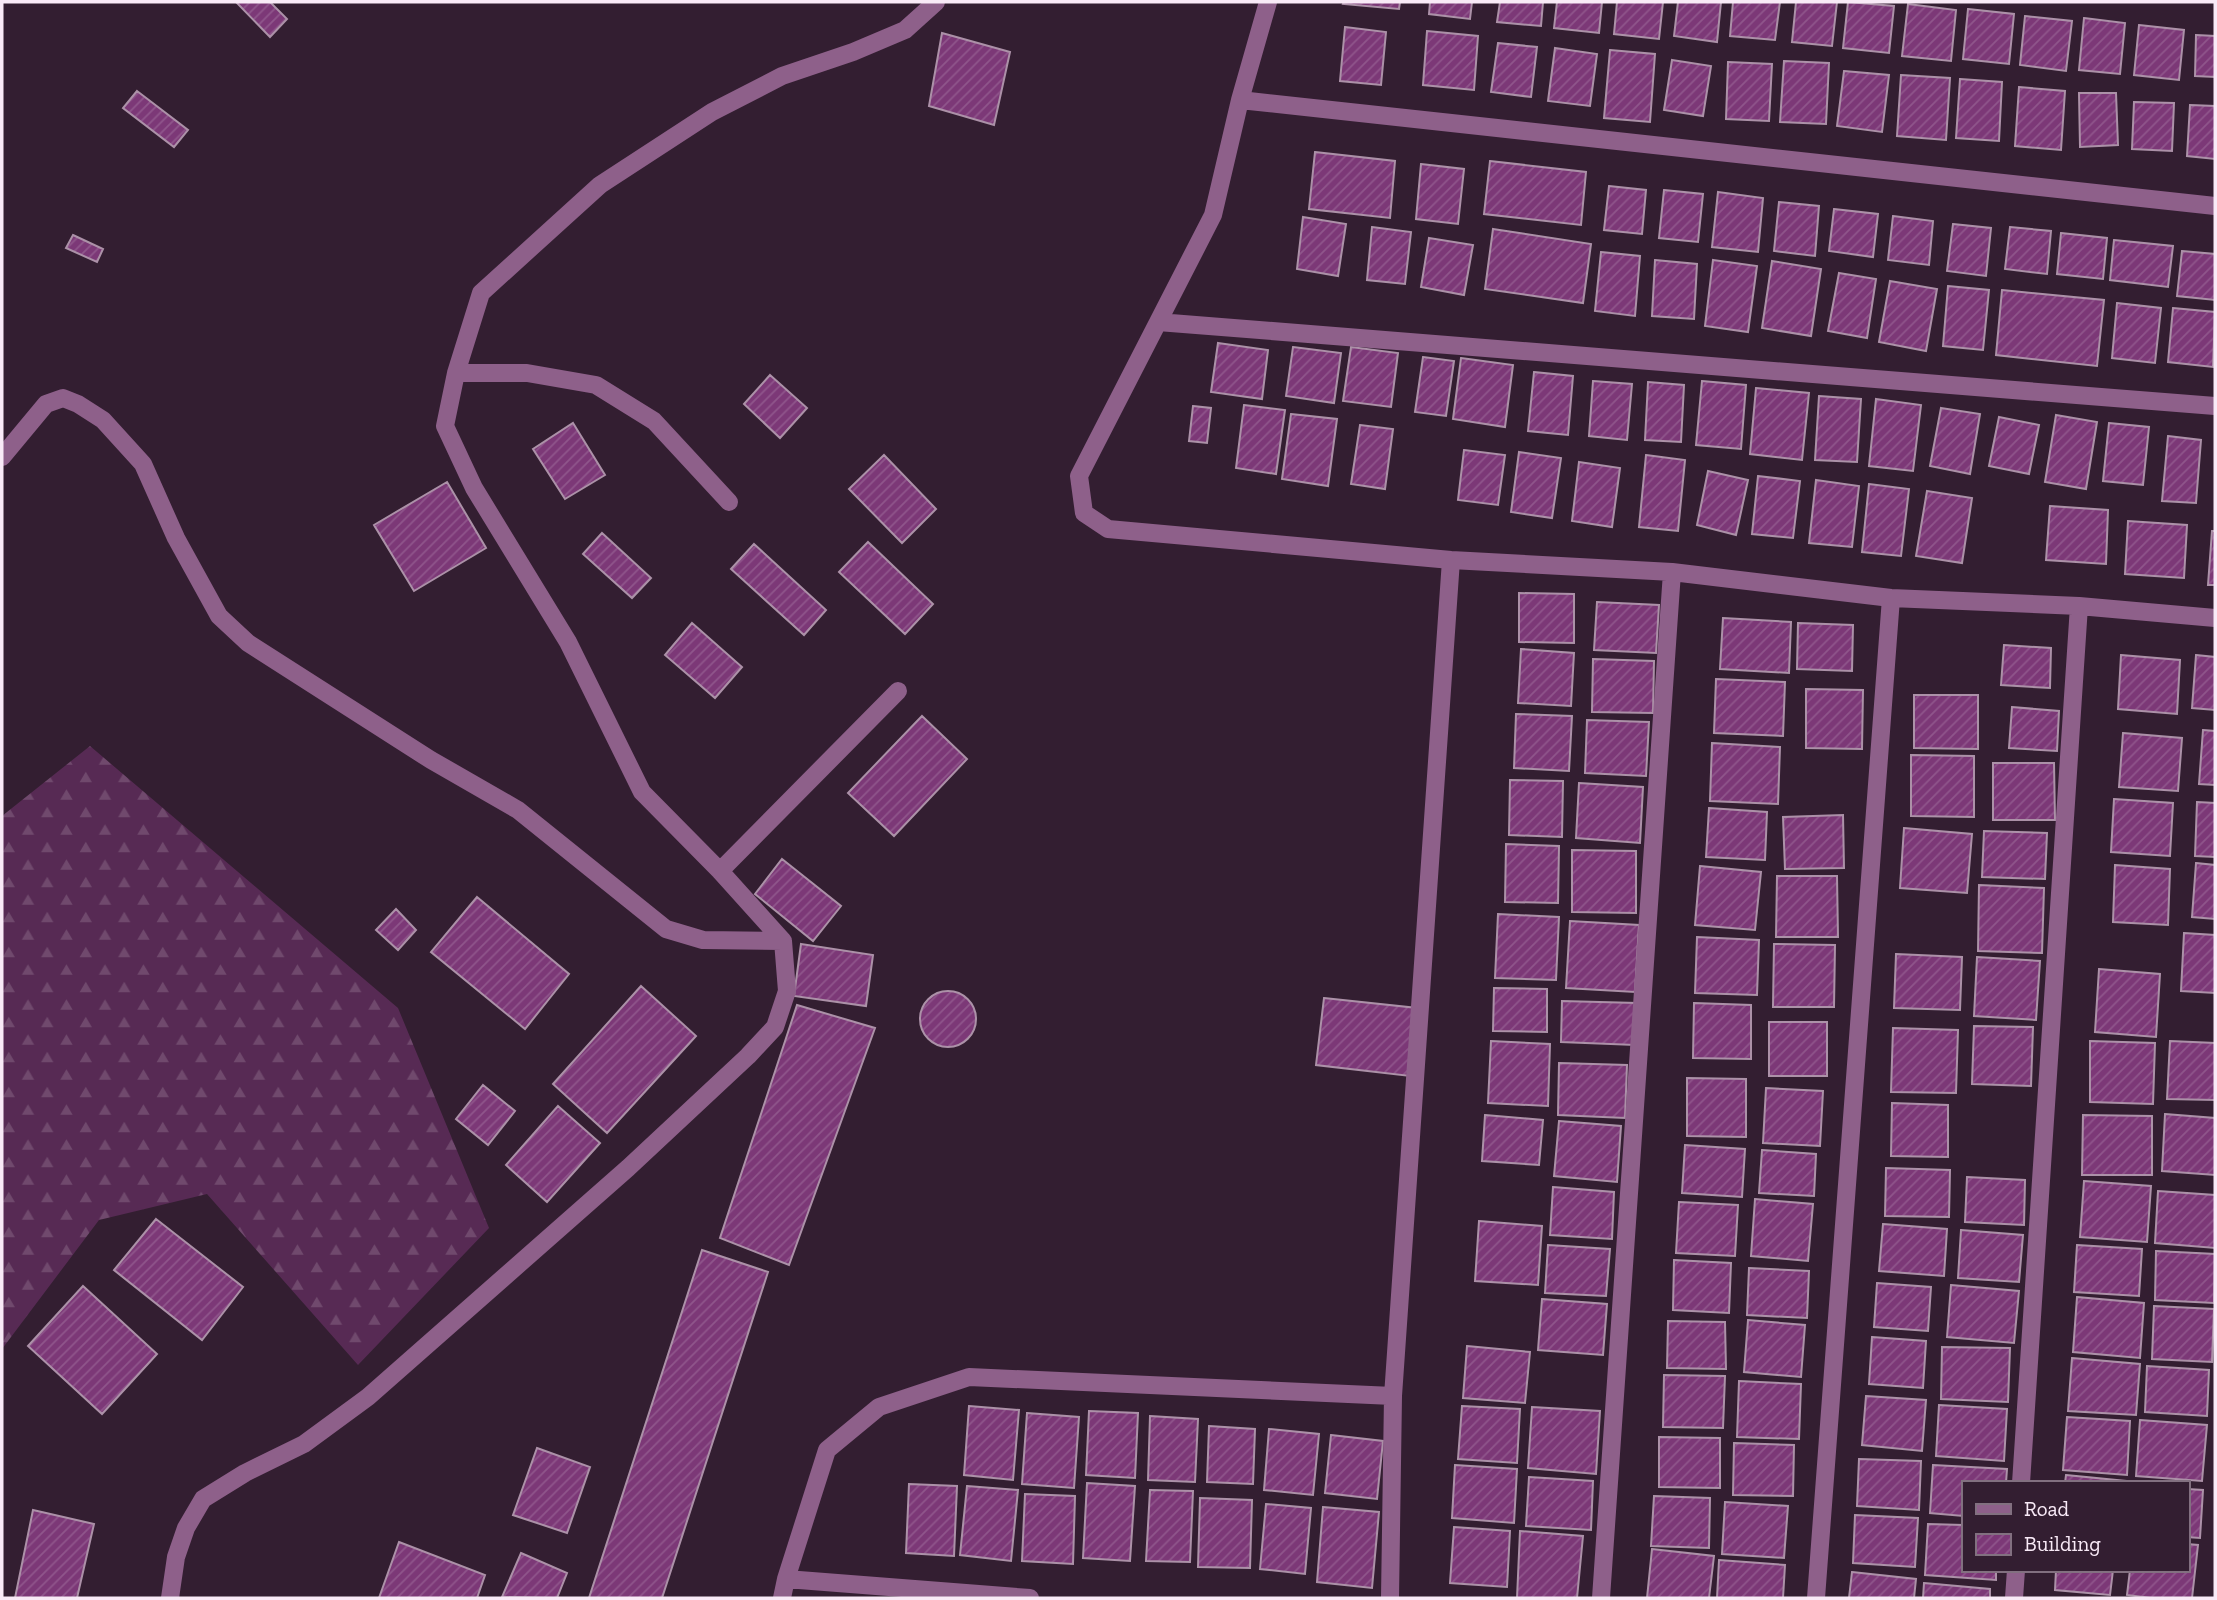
<svg xmlns="http://www.w3.org/2000/svg" width="2217" height="1600" font-family="'Zilla Slab',serif">
<style>
.forest{fill:url(#forest-firs)}
.building{fill:url(#building-hatch);stroke:#ac91a8;stroke-width:2}
.lines{fill:none;stroke-linecap:round;stroke-linejoin:round}
.minor{stroke:#8e608a;stroke-width:18}
</style>
<defs>
<pattern id="forest-firs" width="22" height="20" patternUnits="userSpaceOnUse" patternTransform="scale(1.75)"><rect width="22" height="20" fill="#572a54"/><path d="M5 1l3.5 6h-7zM16 11l3.5 6h-7z" fill="#70496d"/></pattern>
<pattern id="building-hatch" width="6" height="6" patternUnits="userSpaceOnUse" patternTransform="scale(1.75)"><rect width="6" height="6" fill="#7c3877"/><path d="M-1 1l2-2M0 6l6-6M5 7l2-2" fill="none" stroke="#8f558b"/></pattern>
</defs>
<rect width="100%" height="100%" fill="#331e31"/>
<path class="forest" d="M 90,746 L 398,1008 L 489,1228 L 358,1365 L 207,1194 L 99,1220 L 2,1349 L 2,816 Z"/>
<path class="building" d="M 236,2 L 270,2 L 287,19 L 270,37 Z
M 1344,2 L 1400,2 L 1399,9 L 1343,4 Z
M 1430,2 L 1472,2 L 1470,19 L 1429,14 Z
M 1500,2 L 1543,2 L 1541,26 L 1497,22 Z
M 1557,2 L 1602,2 L 1599,33 L 1554,28 Z
M 1617,2 L 1663,2 L 1659,39 L 1614,34 Z
M 1678,2 L 1721,2 L 1717,42 L 1674,36 Z
M 1733,2 L 1780,2 L 1775,40 L 1730,36 Z
M 1796,2 L 1837,2 L 1832,46 L 1792,42 Z
M 1848,2 L 1894,6 L 1889,53 L 1843,48 Z
M 1908,4 L 1956,10 L 1951,61 L 1902,56 Z
M 1968,9 L 2014,14 L 2009,64 L 1963,59 Z
M 2025,16 L 2072,21 L 2066,71 L 2020,65 Z
M 2084,18 L 2125,23 L 2120,74 L 2079,70 Z
M 2139,25 L 2184,30 L 2179,80 L 2134,75 Z
M 1345,27 L 1386,32 L 1381,85 L 1340,81 Z
M 1427,31 L 1478,36 L 1474,90 L 1423,85 Z
M 942,33 L 1010,52 L 994,125 L 929,106 Z
M 2196,35 L 2215,36 L 2215,77 L 2195,76 Z
M 1498,43 L 1537,47 L 1531,97 L 1491,92 Z
M 1555,48 L 1597,54 L 1590,106 L 1548,101 Z
M 1610,50 L 1655,54 L 1650,122 L 1604,118 Z
M 1672,60 L 1711,66 L 1703,116 L 1664,110 Z
M 1784,61 L 1829,63 L 1826,124 L 1780,122 Z
M 1728,62 L 1772,64 L 1769,121 L 1726,119 Z
M 1844,71 L 1889,75 L 1882,132 L 1837,126 Z
M 1901,75 L 1950,78 L 1946,140 L 1897,136 Z
M 1960,79 L 2002,82 L 1999,141 L 1956,138 Z
M 2019,87 L 2065,91 L 2061,150 L 2015,146 Z
M 137,91 L 188,130 L 174,147 L 123,108 Z
M 2079,93 L 2116,93 L 2118,145 L 2080,147 Z
M 2134,102 L 2174,103 L 2172,151 L 2132,149 Z
M 2190,105 L 2215,106 L 2215,159 L 2187,156 Z
M 1315,152 L 1395,161 L 1390,218 L 1309,209 Z
M 1490,161 L 1586,172 L 1581,225 L 1484,214 Z
M 1421,164 L 1464,169 L 1458,224 L 1416,219 Z
M 1609,186 L 1646,190 L 1642,234 L 1604,230 Z
M 1664,190 L 1703,194 L 1698,242 L 1659,238 Z
M 1718,192 L 1763,198 L 1758,252 L 1712,247 Z
M 1779,202 L 1819,206 L 1815,256 L 1774,251 Z
M 1834,209 L 1878,214 L 1873,257 L 1829,251 Z
M 1893,216 L 1933,221 L 1929,265 L 1888,260 Z
M 1303,217 L 1346,224 L 1338,276 L 1297,269 Z
M 1953,224 L 1991,228 L 1986,276 L 1947,271 Z
M 1372,227 L 1411,232 L 1405,284 L 1367,280 Z
M 2010,227 L 2051,231 L 2047,274 L 2005,269 Z
M 1493,229 L 1591,244 L 1583,303 L 1485,289 Z
M 2061,233 L 2107,238 L 2103,279 L 2057,274 Z
M 73,235 L 103,249 L 97,262 L 66,248 Z
M 1429,238 L 1473,245 L 1464,295 L 1421,287 Z
M 2114,240 L 2173,246 L 2168,287 L 2110,280 Z
M 2182,251 L 2215,254 L 2215,300 L 2177,296 Z
M 1601,252 L 1640,256 L 1635,316 L 1595,311 Z
M 1655,260 L 1697,264 L 1694,319 L 1652,316 Z
M 1713,260 L 1757,266 L 1748,332 L 1705,326 Z
M 1772,261 L 1821,269 L 1811,336 L 1762,328 Z
M 1839,273 L 1876,279 L 1867,338 L 1828,331 Z
M 1890,281 L 1937,289 L 1926,351 L 1879,342 Z
M 1948,286 L 1989,290 L 1983,350 L 1943,346 Z
M 2002,290 L 2104,300 L 2097,366 L 1996,355 Z
M 2117,303 L 2161,308 L 2155,363 L 2112,358 Z
M 2173,308 L 2215,312 L 2213,367 L 2168,362 Z
M 1218,343 L 1268,350 L 1262,399 L 1211,392 Z
M 1293,347 L 1341,353 L 1334,403 L 1286,396 Z
M 1351,347 L 1398,353 L 1391,407 L 1343,401 Z
M 1423,357 L 1454,361 L 1446,416 L 1415,412 Z
M 1461,358 L 1513,365 L 1505,427 L 1453,419 Z
M 1534,372 L 1573,376 L 1568,435 L 1528,431 Z
M 770,375 L 807,408 L 780,438 L 744,404 Z
M 1593,381 L 1632,384 L 1627,440 L 1589,436 Z
M 1702,381 L 1746,385 L 1741,449 L 1696,445 Z
M 1648,382 L 1684,385 L 1681,442 L 1645,440 Z
M 1756,388 L 1809,393 L 1802,460 L 1750,454 Z
M 1819,396 L 1861,399 L 1857,462 L 1815,460 Z
M 1876,399 L 1921,405 L 1913,471 L 1869,466 Z
M 1244,405 L 1285,410 L 1276,474 L 1236,468 Z
M 1193,406 L 1211,408 L 1207,443 L 1189,441 Z
M 1941,408 L 1980,414 L 1970,474 L 1930,466 Z
M 1291,414 L 1337,419 L 1328,486 L 1282,479 Z
M 2056,415 L 2097,422 L 2086,489 L 2045,482 Z
M 1999,417 L 2039,425 L 2029,474 L 1989,466 Z
M 573,423 L 605,475 L 565,499 L 533,449 Z
M 2109,423 L 2149,427 L 2143,485 L 2103,481 Z
M 1360,425 L 1393,429 L 1385,489 L 1351,484 Z
M 2168,436 L 2201,440 L 2196,503 L 2162,501 Z
M 1464,450 L 1505,455 L 1498,505 L 1458,500 Z
M 1519,452 L 1561,458 L 1552,518 L 1511,512 Z
M 884,455 L 936,509 L 902,543 L 849,489 Z
M 1646,455 L 1685,460 L 1678,531 L 1639,527 Z
M 1579,462 L 1620,468 L 1612,527 L 1572,521 Z
M 1708,471 L 1748,480 L 1736,535 L 1697,525 Z
M 1758,476 L 1800,481 L 1793,538 L 1752,534 Z
M 1816,480 L 1859,486 L 1852,547 L 1809,543 Z
M 447,482 L 486,548 L 414,591 L 374,525 Z
M 1869,484 L 1909,489 L 1901,556 L 1862,552 Z
M 1927,491 L 1972,498 L 1962,563 L 1916,556 Z
M 2050,506 L 2108,510 L 2106,564 L 2046,560 Z
M 2128,521 L 2187,525 L 2184,578 L 2125,574 Z
M 2212,531 L 2215,531 L 2215,585 L 2208,585 Z
M 602,533 L 651,578 L 632,598 L 583,554 Z
M 868,542 L 933,604 L 905,634 L 839,572 Z
M 754,544 L 826,610 L 804,635 L 731,569 Z
M 1519,593 L 1574,594 L 1574,643 L 1519,642 Z
M 1597,602 L 1659,605 L 1656,653 L 1594,650 Z
M 1723,618 L 1791,622 L 1789,673 L 1720,669 Z
M 692,623 L 742,667 L 715,698 L 665,655 Z
M 1798,623 L 1853,625 L 1852,671 L 1797,669 Z
M 2004,645 L 2051,648 L 2050,688 L 2001,685 Z
M 1521,649 L 1574,653 L 1571,706 L 1518,703 Z
M 2121,655 L 2180,660 L 2177,714 L 2118,709 Z
M 2196,655 L 2215,657 L 2215,710 L 2192,708 Z
M 1593,659 L 1654,661 L 1653,713 L 1592,712 Z
M 1716,679 L 1785,682 L 1783,736 L 1714,733 Z
M 1806,689 L 1863,690 L 1862,749 L 1806,748 Z
M 1914,695 L 1978,695 L 1978,749 L 1914,748 Z
M 2012,707 L 2059,711 L 2057,751 L 2009,748 Z
M 1516,714 L 1572,716 L 1569,771 L 1514,768 Z
M 922,716 L 967,759 L 894,836 L 848,793 Z
M 1587,720 L 1649,722 L 1646,776 L 1585,773 Z
M 2203,730 L 2215,731 L 2215,785 L 2199,784 Z
M 2123,733 L 2182,738 L 2178,791 L 2119,787 Z
M 1712,743 L 1780,747 L 1778,804 L 1710,801 Z
M 1911,755 L 1974,756 L 1974,817 L 1911,816 Z
M 1993,763 L 2054,763 L 2055,820 L 1993,820 Z
M 1510,780 L 1563,781 L 1562,837 L 1509,835 Z
M 1579,783 L 1643,787 L 1640,843 L 1576,838 Z
M 2114,799 L 2173,803 L 2170,856 L 2111,852 Z
M 2197,802 L 2215,803 L 2215,857 L 2195,856 Z
M 1709,808 L 1767,812 L 1765,860 L 1706,857 Z
M 1843,815 L 1844,868 L 1785,869 L 1783,817 Z
M 1904,828 L 1972,834 L 1967,893 L 1900,888 Z
M 1984,831 L 2047,833 L 2045,879 L 1982,877 Z
M 1506,844 L 1559,846 L 1558,903 L 1505,902 Z
M 1572,850 L 1636,851 L 1636,913 L 1572,912 Z
M 782,859 L 841,906 L 813,941 L 755,894 Z
M 2196,863 L 2215,865 L 2215,919 L 2192,917 Z
M 2115,865 L 2170,869 L 2168,925 L 2113,922 Z
M 1700,866 L 1761,872 L 1755,930 L 1695,925 Z
M 1777,876 L 1837,876 L 1838,937 L 1776,937 Z
M 1979,885 L 2044,888 L 2042,953 L 1978,951 Z
M 477,897 L 569,974 L 525,1029 L 431,952 Z
M 396,909 L 416,930 L 398,950 L 376,930 Z
M 1498,914 L 1559,917 L 1556,980 L 1495,978 Z
M 1570,921 L 1639,925 L 1635,992 L 1566,988 Z
M 2184,933 L 2215,935 L 2215,993 L 2181,991 Z
M 1697,937 L 1759,940 L 1757,995 L 1695,993 Z
M 801,944 L 873,955 L 866,1006 L 794,996 Z
M 1774,944 L 1835,945 L 1834,1007 L 1773,1007 Z
M 1896,954 L 1962,957 L 1960,1010 L 1894,1008 Z
M 1977,957 L 2040,961 L 2036,1020 L 1974,1016 Z
M 2099,969 L 2160,974 L 2156,1037 L 2095,1032 Z
M 641,986 L 696,1036 L 607,1133 L 553,1084 Z
M 1494,988 L 1547,989 L 1547,1032 L 1493,1031 Z
M920 1019a28 28 0 1 1 56 0a28 28 0 1 1-56 0Z
M 1324,998 L 1417,1008 L 1410,1076 L 1316,1065 Z
M 1562,1001 L 1637,1003 L 1635,1045 L 1561,1042 Z
M 1694,1003 L 1751,1005 L 1751,1059 L 1693,1058 Z
M 797,1005 L 875,1028 L 789,1265 L 720,1238 Z
M 1769,1022 L 1827,1022 L 1827,1076 L 1769,1076 Z
M 1974,1026 L 2033,1027 L 2031,1086 L 1972,1084 Z
M 1893,1028 L 1958,1030 L 1956,1093 L 1891,1092 Z
M 1491,1041 L 1550,1044 L 1548,1106 L 1488,1103 Z
M 2090,1041 L 2155,1043 L 2153,1104 L 2090,1102 Z
M 2170,1041 L 2215,1043 L 2215,1100 L 2167,1099 Z
M 1559,1063 L 1627,1065 L 1625,1118 L 1558,1115 Z
M 1687,1078 L 1746,1079 L 1746,1137 L 1687,1136 Z
M 483,1085 L 515,1111 L 488,1145 L 456,1119 Z
M 1766,1088 L 1823,1091 L 1820,1146 L 1763,1143 Z
M 1892,1103 L 1948,1105 L 1948,1157 L 1891,1156 Z
M 558,1106 L 600,1143 L 547,1202 L 506,1165 Z
M 2165,1114 L 2215,1118 L 2215,1175 L 2162,1171 Z
M 1485,1115 L 1543,1120 L 1539,1165 L 1482,1161 Z
M 2083,1115 L 2152,1116 L 2152,1175 L 2082,1175 Z
M 1559,1121 L 1621,1126 L 1617,1182 L 1554,1176 Z
M 1685,1145 L 1745,1149 L 1742,1197 L 1682,1193 Z
M 1762,1150 L 1816,1154 L 1814,1196 L 1759,1193 Z
M 1886,1168 L 1950,1170 L 1949,1217 L 1885,1216 Z
M 1967,1177 L 2025,1180 L 2024,1225 L 1965,1222 Z
M 2084,1181 L 2151,1186 L 2147,1242 L 2080,1237 Z
M 1553,1187 L 1614,1192 L 1612,1239 L 1550,1235 Z
M 2158,1191 L 2215,1195 L 2215,1248 L 2155,1243 Z
M 1755,1199 L 1813,1204 L 1808,1261 L 1751,1256 Z
M 1679,1202 L 1738,1205 L 1735,1256 L 1676,1253 Z
M 156,1219 L 243,1287 L 202,1340 L 114,1270 Z
M 1479,1221 L 1542,1226 L 1538,1285 L 1475,1281 Z
M 1883,1224 L 1947,1229 L 1944,1276 L 1879,1271 Z
M 1961,1230 L 2023,1235 L 2019,1282 L 1958,1278 Z
M 1548,1245 L 1610,1249 L 1606,1296 L 1545,1293 Z
M 2077,1245 L 2142,1249 L 2139,1296 L 2074,1292 Z
M 702,1250 L 768,1272 L 662,1598 L 589,1598 Z
M 2156,1251 L 2215,1254 L 2214,1303 L 2155,1300 Z
M 1674,1260 L 1731,1263 L 1729,1313 L 1673,1310 Z
M 1749,1268 L 1809,1271 L 1807,1318 L 1747,1315 Z
M 1877,1283 L 1931,1287 L 1928,1331 L 1874,1327 Z
M 1951,1285 L 2019,1291 L 2014,1343 L 1947,1337 Z
M 83,1286 L 157,1354 L 102,1414 L 28,1346 Z
M 2077,1297 L 2144,1303 L 2140,1358 L 2073,1352 Z
M 1542,1299 L 1607,1304 L 1603,1355 L 1538,1350 Z
M 2154,1306 L 2214,1309 L 2212,1362 L 2152,1359 Z
M 1748,1320 L 1805,1325 L 1801,1377 L 1744,1372 Z
M 1668,1321 L 1725,1322 L 1726,1369 L 1667,1368 Z
M 1872,1337 L 1926,1341 L 1923,1388 L 1869,1384 Z
M 1467,1346 L 1530,1352 L 1525,1403 L 1463,1398 Z
M 1942,1347 L 2010,1348 L 2008,1402 L 1941,1399 Z
M 2072,1358 L 2140,1364 L 2136,1415 L 2068,1411 Z
M 2147,1366 L 2209,1370 L 2207,1416 L 2145,1412 Z
M 1664,1375 L 1725,1376 L 1723,1428 L 1663,1427 Z
M 1739,1381 L 1801,1384 L 1799,1439 L 1737,1437 Z
M 1866,1396 L 1926,1400 L 1922,1451 L 1862,1445 Z
M 1939,1405 L 2007,1409 L 2004,1461 L 1936,1456 Z
M 969,1406 L 1019,1410 L 1013,1480 L 964,1475 Z
M 1462,1406 L 1520,1409 L 1517,1463 L 1458,1459 Z
M 1532,1407 L 1600,1411 L 1596,1474 L 1528,1468 Z
M 1089,1411 L 1138,1413 L 1135,1478 L 1086,1475 Z
M 1027,1413 L 1079,1417 L 1074,1488 L 1022,1484 Z
M 1150,1416 L 1198,1419 L 1195,1482 L 1148,1480 Z
M 2067,1417 L 2130,1421 L 2127,1475 L 2063,1470 Z
M 2140,1420 L 2207,1425 L 2202,1481 L 2136,1476 Z
M 1209,1426 L 1255,1429 L 1253,1484 L 1207,1482 Z
M 1269,1429 L 1319,1434 L 1313,1495 L 1264,1490 Z
M 1331,1435 L 1383,1441 L 1377,1499 L 1325,1493 Z
M 1659,1437 L 1720,1438 L 1720,1488 L 1659,1487 Z
M 1734,1443 L 1794,1445 L 1793,1496 L 1733,1495 Z
M 537,1448 L 590,1467 L 567,1533 L 513,1515 Z
M 1859,1459 L 1921,1461 L 1919,1510 L 1857,1506 Z
M 1455,1465 L 1517,1469 L 1514,1523 L 1452,1518 Z
M 1933,1465 L 2007,1469 L 2006,1483 L 1963,1483 L 1963,1516 L 1930,1513 Z
M 2066,1475 L 2126,1481 L 2126,1483 L 2065,1483 Z
M 1529,1477 L 1593,1481 L 1591,1530 L 1526,1526 Z
M 1087,1483 L 1135,1486 L 1130,1561 L 1083,1558 Z
M 909,1484 L 957,1486 L 954,1556 L 906,1553 Z
M 967,1486 L 1018,1490 L 1011,1561 L 960,1555 Z
M 2187,1489 L 2203,1490 L 2200,1538 L 2187,1537 Z
M 1150,1490 L 1193,1491 L 1190,1562 L 1146,1561 Z
M 1025,1494 L 1075,1496 L 1073,1564 L 1022,1561 Z
M 1654,1496 L 1710,1498 L 1709,1548 L 1651,1546 Z
M 1200,1498 L 1252,1500 L 1250,1568 L 1198,1567 Z
M 1725,1502 L 1788,1506 L 1784,1558 L 1722,1554 Z
M 1266,1504 L 1311,1508 L 1305,1574 L 1260,1569 Z
M 1323,1507 L 1379,1512 L 1372,1588 L 1317,1582 Z
M 33,1510 L 94,1524 L 77,1598 L 15,1598 Z
M 1855,1515 L 1918,1518 L 1915,1567 L 1853,1563 Z
M 1928,1524 L 1963,1525 L 1963,1570 L 1996,1570 L 1996,1580 L 1925,1575 Z
M 1454,1527 L 1510,1531 L 1507,1587 L 1450,1583 Z
M 1520,1531 L 1583,1536 L 1577,1598 L 1517,1598 Z
M 399,1542 L 485,1575 L 477,1598 L 379,1598 Z
M 2187,1544 L 2198,1545 L 2192,1598 L 2151,1598 L 2127,1595 L 2130,1570 L 2187,1570 Z
M 1652,1549 L 1714,1556 L 1709,1598 L 1647,1598 Z
M 521,1553 L 567,1573 L 557,1598 L 502,1597 Z
M 1719,1560 L 1785,1565 L 1783,1598 L 1717,1598 Z
M 2056,1570 L 2113,1570 L 2110,1595 L 2055,1590 Z
M 1852,1572 L 1916,1579 L 1914,1598 L 1849,1598 Z
M 1924,1583 L 1990,1589 L 1990,1598 L 1923,1598 Z"/>
<g class="lines">
<path class="minor" d="M 1268,2 L 1240,100 L 1213,215 L 1079,476 L 1084,513 L 1108,529 L 1451,560 L 1672,572 L 1891,598 L 2079,606 L 2215,618
M 1240,100 L 2215,206
M 1158,322 L 2215,406
M 456,373 L 527,373 L 596,385 L 654,421 L 729,502
M 2,457 L 46,404 L 63,398 L 78,404 L 103,420 L 143,464 L 176,538 L 219,616 L 248,643 L 431,760 L 518,810 L 666,929 L 703,940 L 783,941
M 720,871 L 898,691
M 2021,1483 L 2079,606
M 786,1579 L 1030,1598
M 170,1598 L 176,1557 L 186,1528 L 203,1499 L 245,1473 L 304,1444 L 368,1397 L 628,1168 L 748,1056 L 775,1027 L 787,991 L 783,941 L 720,871 L 642,792 L 568,642 L 474,488 L 445,426 L 456,373 L 481,293 L 600,185 L 712,112 L 782,76 L 853,52 L 905,30 L 936,2
M 782,1598 L 786,1579 L 827,1450 L 879,1407 L 969,1377 L 1393,1396
M 1390,1598 L 1393,1396 L 1451,560
M 1601,1598 L 1672,572
M 1816,1598 L 1891,598
M 2014,1598 L 2016,1570"/>
</g>
<rect width="2217" height="1600" fill="none" stroke="#f9eaf7" stroke-width="7"/>
<rect x="1962" y="1481" width="228" height="91" fill="#331e31" stroke="#827080" stroke-width="2"/>
<rect x="1976" y="1504" width="35" height="10" fill="#8e608a" stroke="#827080" stroke-width="2"/>
<text x="2024" y="1516" font-size="21" fill="#f9eaf7">Road</text>
<rect x="1976" y="1534" width="35" height="21" fill="url(#building-hatch)" stroke="#827080" stroke-width="2"/>
<text x="2024" y="1551" font-size="21" fill="#f9eaf7">Building</text>
</svg>
